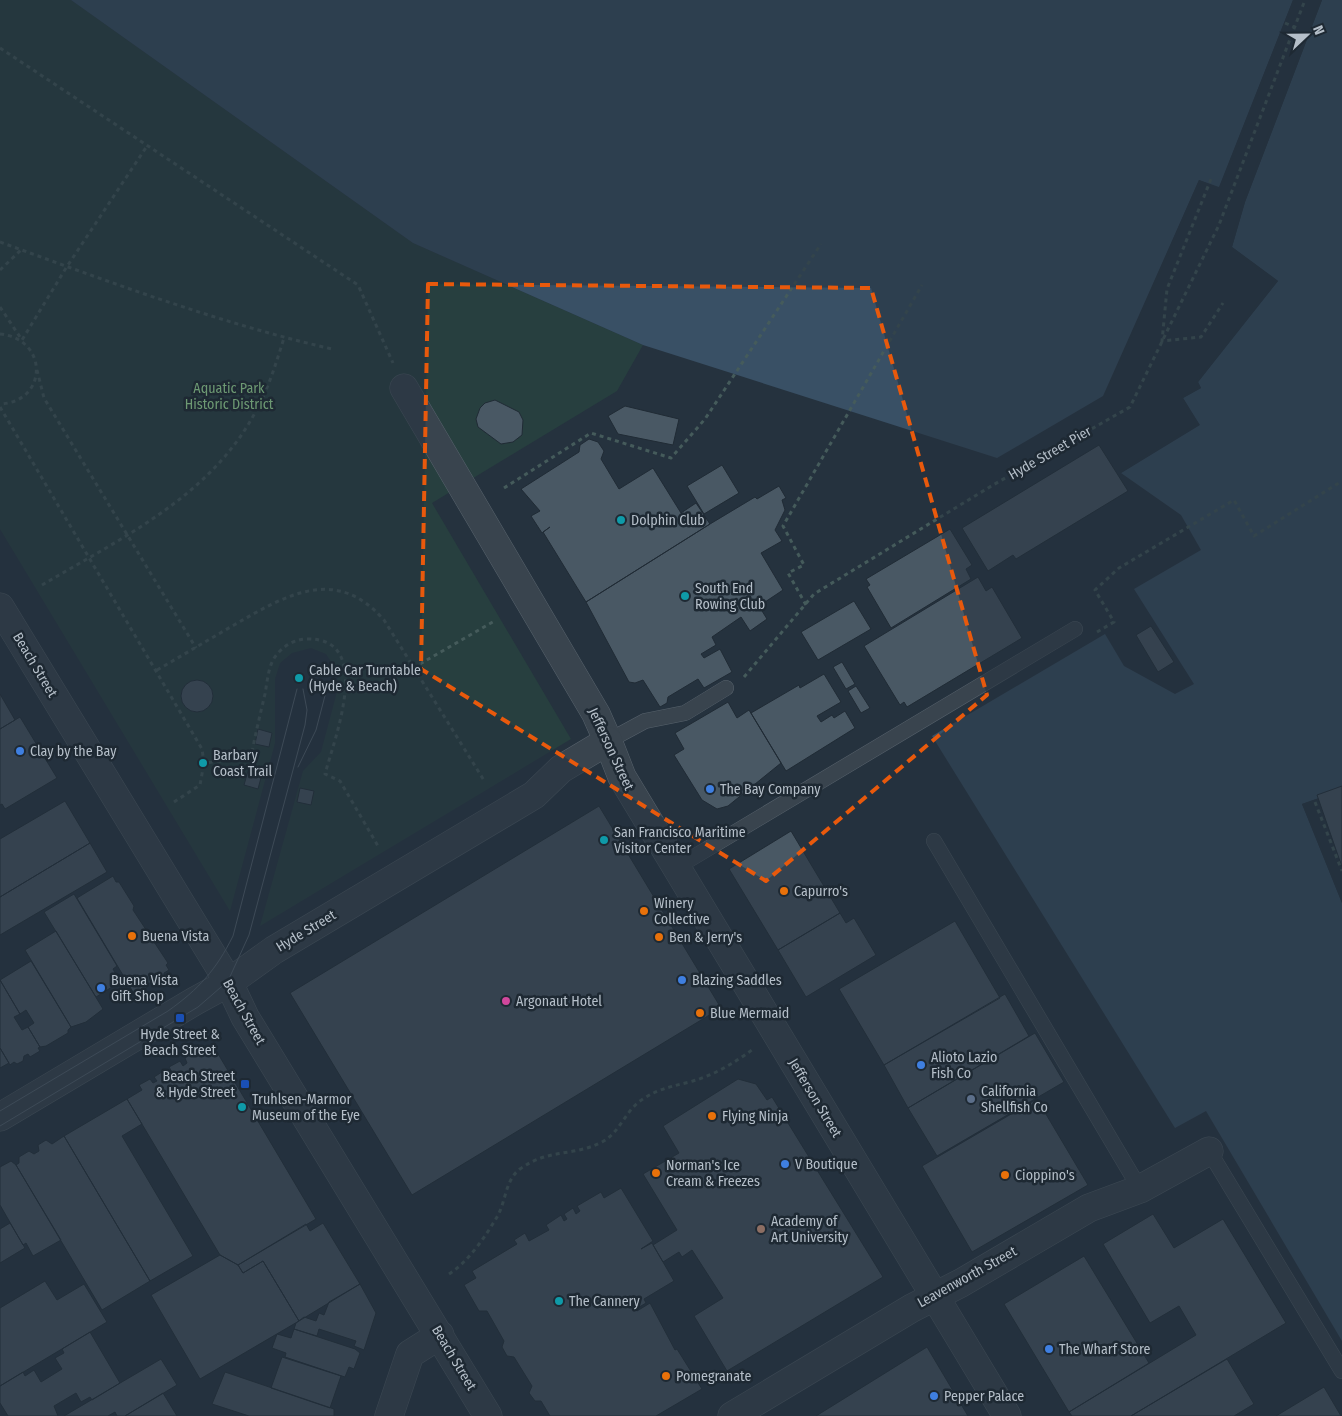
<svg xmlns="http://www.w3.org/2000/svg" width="1342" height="1416" font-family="'Fira Sans Condensed',sans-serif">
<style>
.green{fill:#273f3f}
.water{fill:#395065}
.pier{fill:#25323e}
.building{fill:#495864;stroke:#202b35}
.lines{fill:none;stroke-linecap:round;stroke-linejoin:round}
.service-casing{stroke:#57626c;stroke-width:16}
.minor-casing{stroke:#57626c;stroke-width:29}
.tertiary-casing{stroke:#57626c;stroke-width:29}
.path{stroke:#455b5b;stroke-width:3;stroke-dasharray:4 4;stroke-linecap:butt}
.service{stroke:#39444e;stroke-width:15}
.minor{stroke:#39444e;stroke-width:28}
.tertiary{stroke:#39444e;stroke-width:28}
.tram{stroke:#5b6875;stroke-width:1}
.marked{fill:none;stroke:#e8590c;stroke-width:4;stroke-dasharray:10 6;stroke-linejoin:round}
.culture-dot{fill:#0f9aa8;stroke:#1e2933;stroke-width:2}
.shop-dot{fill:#3f7fe0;stroke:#1e2933;stroke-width:2}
.food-dot{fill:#e8710a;stroke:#1e2933;stroke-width:2}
.hotel-dot{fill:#d1479c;stroke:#1e2933;stroke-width:2}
.transit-dot{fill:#1a4fb4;stroke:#1e2933;stroke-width:2}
.service-dot{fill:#5c6f8a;stroke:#1e2933;stroke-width:2}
.education-dot{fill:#8d6e63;stroke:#1e2933;stroke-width:2}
.labels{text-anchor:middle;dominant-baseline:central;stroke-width:5;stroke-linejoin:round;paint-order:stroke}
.park-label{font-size:14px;fill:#6d9973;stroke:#1e2933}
.street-label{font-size:14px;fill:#b5bfc9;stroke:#1e2933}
.poi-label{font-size:14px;fill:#b5bfc9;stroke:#1e2933;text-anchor:start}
</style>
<rect width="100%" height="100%" fill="#25323e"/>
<path class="green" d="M 0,0 L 71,0 L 413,243 L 643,345 L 617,391 L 432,503 L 571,739 L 260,926 L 303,771 L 321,752 L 338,688 L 337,671 L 326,654 L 311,648 L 292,653 L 280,663 L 275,679 L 275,743 L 230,911 L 0,529 Z"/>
<path class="water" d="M 71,0 L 1293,0 L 1219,188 L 1199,180 L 1103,396 L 997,458 L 643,345 L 413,243 Z
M 1322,0 L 1342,0 L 1342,790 L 1302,804 L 1342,903 L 1342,1341 L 1206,1111 L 1175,1128 L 932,736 L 1105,634 L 1124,666 L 1175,694 L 1194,684 L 1134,589 L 1201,550 L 1181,515 L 1121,473 L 1199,425 L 1183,398 L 1201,388 L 1198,382 L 1278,281 L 1232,247 L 1245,202 Z"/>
<path class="pier" d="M 1293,0 L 1296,0 L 1221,189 L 1218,190 L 1201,183 L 1103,399 L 1199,180 L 1219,187 Z
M 1320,0 L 1322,0 L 1245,202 L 1232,247 L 1278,281 L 1198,382 L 1201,388 L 1183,398 L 1200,425 L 1121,473 L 1119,471 L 1196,424 L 1181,397 L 1198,387 L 1196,381 L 1274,281 L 1229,247 L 1242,201 Z
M 1342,790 L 1342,792 L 1305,806 L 1342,896 L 1342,903 L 1302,804 Z"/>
<path class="building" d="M 495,400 L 519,412 L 523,420 L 522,435 L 513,442 L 501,444 L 478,427 L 476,419 L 480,408 L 485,403 Z
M 625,406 L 679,419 L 673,445 L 618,434 L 608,416 Z
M 589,439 L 598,442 L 604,451 L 601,459 L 619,489 L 653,468 L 681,513 L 696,503 L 710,524 L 586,602 L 543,532 L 550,527 L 542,533 L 531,516 L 540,511 L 521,489 L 579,452 L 580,445 Z
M 1099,445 L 1128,491 L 1016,559 L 1013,555 L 988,571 L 962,528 Z
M 722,465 L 739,493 L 704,514 L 687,486 Z
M 779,486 L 786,498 L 782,500 L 785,510 L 775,530 L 782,541 L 761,553 L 783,590 L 759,606 L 767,619 L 750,631 L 741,617 L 712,637 L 716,645 L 701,654 L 704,658 L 720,649 L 732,672 L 704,688 L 698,679 L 668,697 L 667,703 L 660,707 L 643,680 L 635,683 L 629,682 L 586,602 L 710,524 L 755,497 L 757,499 Z
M 950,529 L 972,565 L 966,569 L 971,579 L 891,628 L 867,587 L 870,585 L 866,579 Z
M 978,577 L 986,591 L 992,587 L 1022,638 L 907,707 L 904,702 L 900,705 L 864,646 Z
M 854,601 L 871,629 L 818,660 L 801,632 Z
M 1151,626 L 1174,662 L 1158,672 L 1136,635 Z
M 842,662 L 855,684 L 846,689 L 833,667 Z
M 824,674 L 841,702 L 817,716 L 821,722 L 832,715 L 834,718 L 845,711 L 855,728 L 786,771 L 751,713 L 799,685 L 800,688 Z
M181 696a16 16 0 1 1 32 0a16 16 0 1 1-32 0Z
M 856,686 L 870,708 L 861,713 L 848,691 Z
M 0,694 L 15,720 L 0,729 Z
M 728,702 L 737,718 L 749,710 L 781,763 L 728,806 L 717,809 L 702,800 L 674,755 L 684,749 L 675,733 Z
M 20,717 L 57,778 L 5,809 L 2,804 L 0,805 L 0,729 Z
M 258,729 L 272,733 L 269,747 L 255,744 Z
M 248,771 L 262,774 L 258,789 L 244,785 Z
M 1342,786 L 1342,867 L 1317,795 Z
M 300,788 L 314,791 L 311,805 L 297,802 Z
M 65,801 L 90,843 L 0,897 L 0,839 Z
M 599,806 L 721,1008 L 412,1195 L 290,993 Z
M 791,831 L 840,913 L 778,950 L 729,869 Z
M 90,843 L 107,872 L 0,935 L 0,897 Z
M 113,876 L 116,882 L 119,882 L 134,906 L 133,910 L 168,963 L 166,965 L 169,970 L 164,973 L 164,977 L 154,983 L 147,983 L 149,986 L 137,994 L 133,992 L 77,898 Z
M 74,894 L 117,966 L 113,969 L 120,982 L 96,997 L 44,912 Z
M 840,913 L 846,923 L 854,918 L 876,955 L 806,997 L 778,950 Z
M 955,921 L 1000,998 L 884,1065 L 839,989 Z
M 56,931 L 103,1009 L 86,1022 L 71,1027 L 25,950 Z
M 31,961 L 71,1027 L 68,1030 L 68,1033 L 46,1046 L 40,1047 L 28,1027 L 34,1023 L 26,1010 L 20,1014 L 0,980 Z
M 0,980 L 20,1014 L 14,1017 L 22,1030 L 28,1027 L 40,1047 L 38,1048 L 40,1051 L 30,1057 L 28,1054 L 24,1056 L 23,1061 L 17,1064 L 14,1062 L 10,1065 L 0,1048 Z
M 1005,994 L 1029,1036 L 908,1108 L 884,1065 Z
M 1035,1033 L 1064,1082 L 937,1156 L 908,1108 Z
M 214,1047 L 316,1219 L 238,1265 L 220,1255 L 127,1099 L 142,1090 L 139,1085 L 150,1079 L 153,1083 L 157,1081 L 154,1077 L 165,1070 L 168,1074 L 172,1072 L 169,1067 L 180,1061 L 183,1066 L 187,1063 L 185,1058 L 195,1051 L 199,1056 Z
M 0,1048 L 9,1063 L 0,1068 Z
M 738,1079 L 756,1084 L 767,1100 L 772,1097 L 883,1277 L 727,1371 L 694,1316 L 723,1298 L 692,1250 L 682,1257 L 679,1252 L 663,1262 L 653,1245 L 677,1230 L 643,1174 L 679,1153 L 663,1126 Z
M 127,1099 L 142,1124 L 122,1136 L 193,1256 L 150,1281 L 64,1136 Z
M 1037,1099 L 1088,1185 L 972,1252 L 922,1166 Z
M 64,1136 L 150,1281 L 102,1310 L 16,1165 L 19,1163 L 19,1157 L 29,1151 L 34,1154 L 39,1151 L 38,1145 L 46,1140 L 52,1144 Z
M 11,1161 L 16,1165 L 61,1240 L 33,1256 L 26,1243 L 23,1245 L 0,1205 L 0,1167 Z
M 621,1188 L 653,1241 L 641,1249 L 652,1243 L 674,1281 L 644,1299 L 646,1303 L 636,1309 L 637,1311 L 650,1303 L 675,1350 L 677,1349 L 702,1389 L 656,1416 L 550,1416 L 541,1401 L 535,1401 L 529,1393 L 532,1386 L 514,1357 L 507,1356 L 502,1347 L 504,1341 L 487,1311 L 479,1311 L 464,1285 L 476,1278 L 472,1271 L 517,1244 L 514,1240 L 525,1233 L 529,1241 L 549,1230 L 546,1225 L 561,1215 L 564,1221 L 567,1219 L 564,1214 L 573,1208 L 576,1214 L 580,1211 L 577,1206 L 601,1192 L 604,1198 Z
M 1153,1214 L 1174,1248 L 1223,1219 L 1286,1323 L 1131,1416 L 1072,1416 L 1069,1412 L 1196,1335 L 1179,1306 L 1150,1323 L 1103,1244 Z
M 10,1223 L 25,1248 L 0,1263 L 0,1229 Z
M 323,1223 L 360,1284 L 299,1321 L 263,1261 L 243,1273 L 238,1265 L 306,1224 L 310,1231 Z
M 220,1255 L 238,1265 L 243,1273 L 263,1261 L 299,1321 L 200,1379 L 151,1295 Z
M 1084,1256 L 1149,1363 L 1069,1412 L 1004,1304 Z
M 45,1281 L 57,1300 L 84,1284 L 107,1322 L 0,1386 L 0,1308 Z
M 360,1284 L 376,1313 L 364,1350 L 354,1346 L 356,1341 L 319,1329 L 317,1336 L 294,1329 L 296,1323 L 304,1317 L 316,1321 L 319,1313 L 324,1315 L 329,1302 Z
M 294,1329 L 355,1349 L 360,1353 L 354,1369 L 349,1367 L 345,1377 L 285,1357 L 286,1353 L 272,1348 L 277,1334 L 291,1338 Z
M 90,1332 L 120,1383 L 92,1400 L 90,1397 L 81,1402 L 76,1393 L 54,1406 L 58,1416 L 8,1416 L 0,1403 L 0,1386 L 23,1372 L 25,1376 L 34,1370 L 41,1382 L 62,1369 L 55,1358 L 64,1353 L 62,1349 Z
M 927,1347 L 968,1416 L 816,1416 Z
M 282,1357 L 341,1376 L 330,1408 L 271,1388 Z
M 161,1359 L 177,1385 L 125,1416 L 117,1416 L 115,1412 L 108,1416 L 64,1416 Z
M 1227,1359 L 1254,1404 L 1234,1416 L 1131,1416 Z
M 225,1372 L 334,1409 L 334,1416 L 249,1416 L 212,1404 Z
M 1324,1387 L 1341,1416 L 1276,1416 Z
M 163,1393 L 177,1416 L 125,1416 Z"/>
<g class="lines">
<defs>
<path id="service" d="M 608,741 L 645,721 L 685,713 L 726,688
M 934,841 L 1140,1189
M 677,867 L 1075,629
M 1209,1151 L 1342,1371"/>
<path id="minor" d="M 404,388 L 596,714 L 608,741
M 0,607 L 228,981 L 245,1017 L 488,1416
M 389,1416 L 410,1354 L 440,1335
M 732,1416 L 912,1308 L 961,1283 L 1089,1208 L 1140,1189 L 1209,1151"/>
<path id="tertiary" d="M 0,1117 L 195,1001 L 228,983 L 274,950 L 534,795 L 561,769 L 608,741 L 622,777 L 1007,1416"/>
</defs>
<use href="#service" class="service-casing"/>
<use href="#minor" class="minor-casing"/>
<use href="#tertiary" class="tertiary-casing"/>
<path class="path" d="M 1285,23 L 1294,27
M 0,48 L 358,285 L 393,363
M 1211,179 L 1167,289 L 1162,341 L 1201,337 L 1223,303
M 0,242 C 109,282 219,323 332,349
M 0,270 L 21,250
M 0,307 L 22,340 L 66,268 L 147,146
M 0,334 C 49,339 48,402 0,404
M 37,370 L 44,398 L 196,648
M 0,407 L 202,749 L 204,763 L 251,757 C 255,736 260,715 265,694 C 267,683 268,670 273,660 C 280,648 293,639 307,639 C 375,637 334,740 325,774 L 340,781 L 378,846
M 504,488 L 591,433 L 671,458 L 705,419 L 821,244
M 42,585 C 123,537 212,496 257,409 C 269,387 276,363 284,338
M 806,605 L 788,573 L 804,565 L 783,526 L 922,285
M 1097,632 L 1114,622 L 1095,590 L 1119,568 L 1234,500 L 1254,536 L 1342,481
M 413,668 L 496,620
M 157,670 C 183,655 208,640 234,625 C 286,595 336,565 384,620 L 485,782
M 744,677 L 814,594 L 993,485 L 1130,407 L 1219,225 L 1305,0
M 174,802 L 200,785 L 204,763
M 1315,802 L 1342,871
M 449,1274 C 469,1261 485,1237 497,1217 C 506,1202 505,1180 520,1169 C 549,1148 573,1157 602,1142 C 620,1133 625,1110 643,1099 C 659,1088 675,1086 693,1081 C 714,1075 736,1062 753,1049"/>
<use href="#service" class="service"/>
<use href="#minor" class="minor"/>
<use href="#tertiary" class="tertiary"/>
<path class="tram" d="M 298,767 L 316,730 L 327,688
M 0,1111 L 168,1011 C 199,989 216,970 233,936 L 297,689
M 0,1126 L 198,1007 L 228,981 L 249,935 L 305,725 L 307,710 L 303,689"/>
</g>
<path d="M0 0H1342V1416H0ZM 428,284 L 871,288 L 987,695 L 766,881 L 421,669 Z" fill="#25323e" fill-opacity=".55" fill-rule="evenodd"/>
<path class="marked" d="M 428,284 L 871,288 L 987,695 L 766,881 L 421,669 Z"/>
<g class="culture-dot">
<circle cx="621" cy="520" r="5"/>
<circle cx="685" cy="596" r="5"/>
<circle cx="299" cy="678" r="5"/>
<circle cx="203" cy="763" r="5"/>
<circle cx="604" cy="840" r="5"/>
<circle cx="242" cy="1107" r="5"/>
<circle cx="559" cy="1301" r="5"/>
</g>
<g class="shop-dot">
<circle cx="20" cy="751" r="5"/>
<circle cx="710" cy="789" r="5"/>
<circle cx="682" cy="980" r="5"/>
<circle cx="101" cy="988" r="5"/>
<circle cx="921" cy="1065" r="5"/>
<circle cx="785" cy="1164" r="5"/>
<circle cx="1049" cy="1349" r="5"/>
<circle cx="934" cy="1396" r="5"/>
</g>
<g class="food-dot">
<circle cx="784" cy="891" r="5"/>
<circle cx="644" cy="911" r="5"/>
<circle cx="132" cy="936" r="5"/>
<circle cx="659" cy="937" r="5"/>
<circle cx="700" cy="1013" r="5"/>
<circle cx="712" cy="1116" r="5"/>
<circle cx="656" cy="1173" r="5"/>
<circle cx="1005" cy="1175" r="5"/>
<circle cx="666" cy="1376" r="5"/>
</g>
<circle class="hotel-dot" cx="506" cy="1001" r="5"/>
<g class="transit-dot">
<rect x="175" y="1013" width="10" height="10" rx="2.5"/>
<rect x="240" y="1079" width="10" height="10" rx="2.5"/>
</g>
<circle class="service-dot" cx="971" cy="1099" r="5"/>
<circle class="education-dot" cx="761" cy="1229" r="5"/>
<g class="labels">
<g class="park-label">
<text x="229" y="388">Aquatic Park<tspan x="229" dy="16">Historic District</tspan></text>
</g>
<g class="street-label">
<text transform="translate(1050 453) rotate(-30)">Hyde Street Pier</text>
<text transform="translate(35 665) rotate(59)">Beach Street</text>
<text transform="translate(611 749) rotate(65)">Jefferson Street</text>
<text transform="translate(306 931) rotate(-31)">Hyde Street</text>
<text transform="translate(244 1012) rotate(61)">Beach Street</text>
<text transform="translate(815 1098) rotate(59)">Jefferson Street</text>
<text transform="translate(967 1277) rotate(-29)">Leavenworth Street</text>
<text transform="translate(454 1358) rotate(59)">Beach Street</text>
</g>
<g class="poi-label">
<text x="631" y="520">Dolphin Club</text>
<text x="695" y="588">South End<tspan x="695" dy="16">Rowing Club</tspan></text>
<text x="309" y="670">Cable Car Turntable<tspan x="309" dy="16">(Hyde &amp; Beach)</tspan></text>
<text x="30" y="751">Clay by the Bay</text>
<text x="213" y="755">Barbary<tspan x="213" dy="16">Coast Trail</tspan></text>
<text x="720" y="789">The Bay Company</text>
<text x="614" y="832">San Francisco Maritime<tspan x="614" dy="16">Visitor Center</tspan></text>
<text x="794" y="891">Capurro's</text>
<text x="654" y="903">Winery<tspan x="654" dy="16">Collective</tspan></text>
<text x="142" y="936">Buena Vista</text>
<text x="669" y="937">Ben &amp; Jerry's</text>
<text x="111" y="980">Buena Vista<tspan x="111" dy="16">Gift Shop</tspan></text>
<text x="692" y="980">Blazing Saddles</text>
<text x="516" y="1001">Argonaut Hotel</text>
<text x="710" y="1013">Blue Mermaid</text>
<text x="180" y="1034" text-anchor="middle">Hyde Street &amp;<tspan x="180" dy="16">Beach Street</tspan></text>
<text x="931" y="1057">Alioto Lazio<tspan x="931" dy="16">Fish Co</tspan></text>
<text x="235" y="1076" text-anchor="end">Beach Street<tspan x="235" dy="16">&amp; Hyde Street</tspan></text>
<text x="981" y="1091">California<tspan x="981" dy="16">Shellfish Co</tspan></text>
<text x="252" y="1099">Truhlsen-Marmor<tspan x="252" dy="16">Museum of the Eye</tspan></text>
<text x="722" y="1116">Flying Ninja</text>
<text x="795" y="1164">V Boutique</text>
<text x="666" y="1165">Norman's Ice<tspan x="666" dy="16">Cream &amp; Freezes</tspan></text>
<text x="1015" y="1175">Cioppino's</text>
<text x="771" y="1221">Academy of<tspan x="771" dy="16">Art University</tspan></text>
<text x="569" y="1301">The Cannery</text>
<text x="1059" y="1349">The Wharf Store</text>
<text x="676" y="1376">Pomegranate</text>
<text x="944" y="1396">Pepper Palace</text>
</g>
</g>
<g transform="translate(1307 35) rotate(68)" stroke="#1e2933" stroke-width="4" paint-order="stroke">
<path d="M0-4L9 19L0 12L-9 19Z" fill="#b5bfc9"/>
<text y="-8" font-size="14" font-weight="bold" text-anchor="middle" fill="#b5bfc9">N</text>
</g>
</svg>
